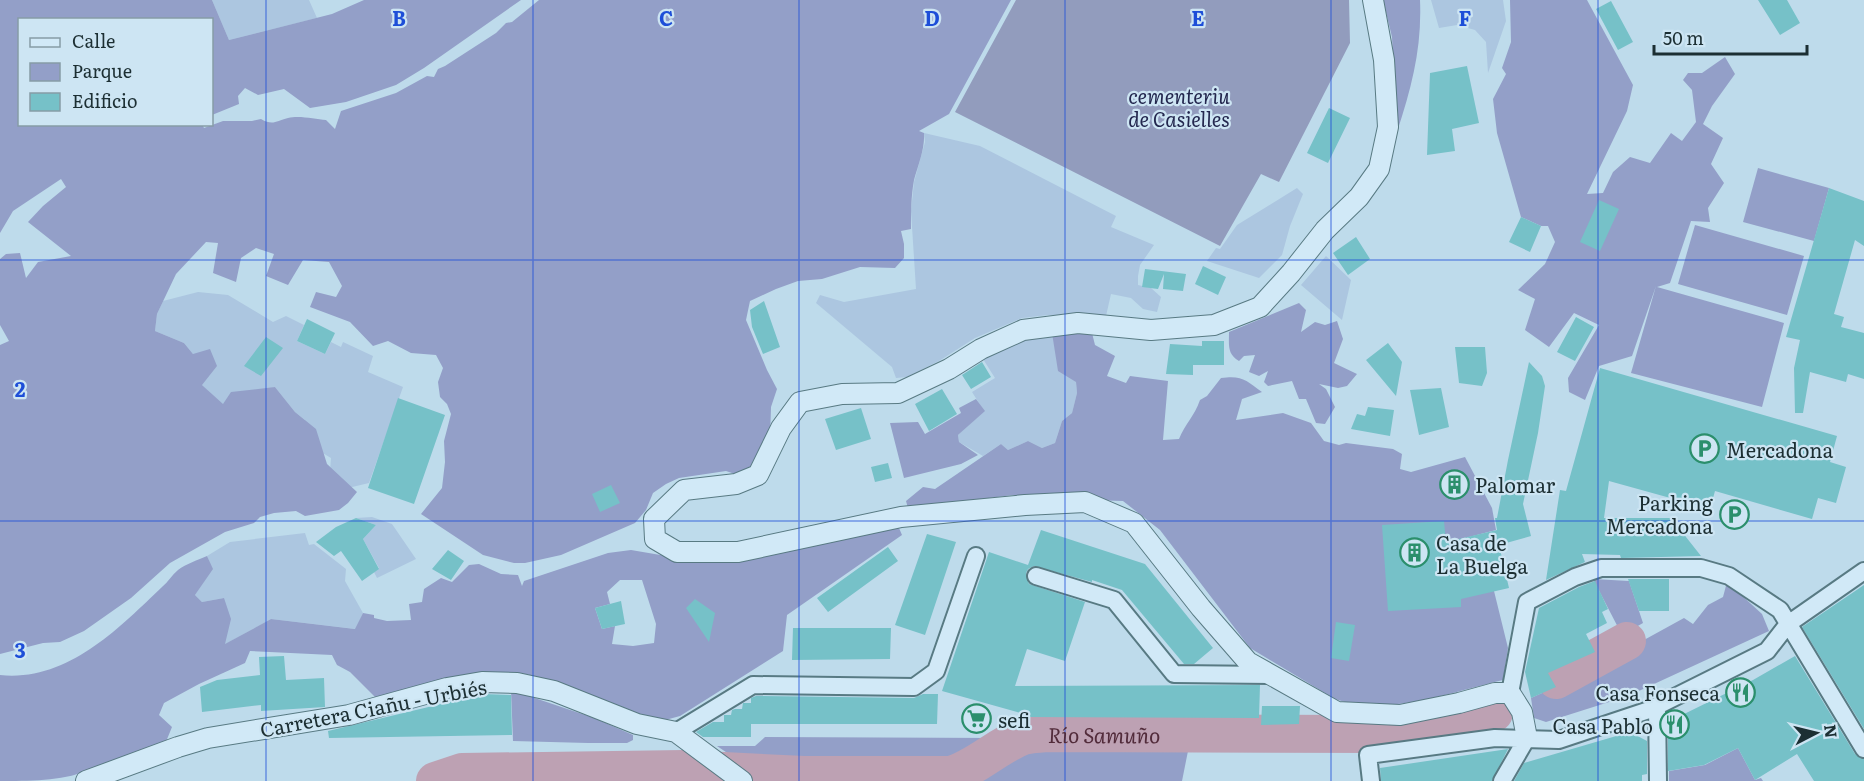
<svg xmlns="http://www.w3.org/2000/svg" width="1864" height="781" font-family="Literata,serif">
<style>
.farmland{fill:#acc6e0}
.green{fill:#939fc8;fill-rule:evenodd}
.cemetery{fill:#929cbd}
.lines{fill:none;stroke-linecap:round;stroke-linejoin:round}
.river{stroke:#bda1b3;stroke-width:38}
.building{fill:#76c1c8}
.minor-casing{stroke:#587a83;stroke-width:20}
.tertiary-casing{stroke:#587a83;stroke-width:22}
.minor{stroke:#d1e9f7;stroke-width:16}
.tertiary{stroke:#d1e9f7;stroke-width:20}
.grid{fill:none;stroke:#1d4ed8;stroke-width:1.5;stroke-opacity:0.55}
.labels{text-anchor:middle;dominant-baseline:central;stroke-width:4.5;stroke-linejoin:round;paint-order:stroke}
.park-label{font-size:20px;font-style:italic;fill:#23274e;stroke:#cde5f3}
.poi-label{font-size:20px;fill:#1c2f33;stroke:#cde5f3;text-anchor:start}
.street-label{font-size:20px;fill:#1c2f33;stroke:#cde5f3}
.water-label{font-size:21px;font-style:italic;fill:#522c3b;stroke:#cde5f3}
.grid-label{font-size:20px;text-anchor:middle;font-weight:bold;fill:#1d4ed8;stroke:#cde5f3;stroke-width:4.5;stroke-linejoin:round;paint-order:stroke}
</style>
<rect width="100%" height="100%" fill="#bedbeb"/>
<path class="farmland" d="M 212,0 L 309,0 L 317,18 L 229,40 Z
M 1431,0 L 1503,0 L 1506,21 L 1488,73 L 1486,42 L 1475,30 L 1457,25 L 1439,28 Z
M 924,133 L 980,146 L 1116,216 L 1111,227 L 1154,245 L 1140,265 L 1138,276 L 1138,285 L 1151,288 L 1161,297 L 1157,312 L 1143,309 L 1131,298 L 1111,294 L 1106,316 L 1048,315 L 1022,318 L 975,338 L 939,361 L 907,377 L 896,378 L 892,367 L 816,303 L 820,295 L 844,302 L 916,289 L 911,211 L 914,182 L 925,142 Z
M 1297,188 L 1303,194 L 1290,226 L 1282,255 L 1259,278 L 1207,261 L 1216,248 L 1220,249 L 1237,225 Z
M 1326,256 L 1351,280 L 1342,320 L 1301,285 Z
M 198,292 L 228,295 L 273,322 L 286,316 L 304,325 L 297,341 L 325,354 L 331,342 L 341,347 L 343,342 L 373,356 L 368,372 L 403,387 L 369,483 L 348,488 L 329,484 L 331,458 L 296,437 L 305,420 L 295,412 L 275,387 L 223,405 L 202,385 L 193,354 L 184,343 L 155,331 L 157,314 L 163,301 Z
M 1052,333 L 1076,382 L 1077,393 L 1072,413 L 1062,421 L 1055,443 L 1042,448 L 1028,441 L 1008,450 L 1001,444 L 983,456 L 959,442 L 958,435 L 984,411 L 972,392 L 995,378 L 983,359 L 1029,336 Z
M 372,517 L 392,524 L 416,559 L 377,578 L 374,572 L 379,568 L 363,539 L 376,525 L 356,518 Z
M 305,533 L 309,545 L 314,544 L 346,569 L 345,581 L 363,613 L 356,629 L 271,619 L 224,645 L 224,598 L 202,602 L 195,595 L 212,569 L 207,556 L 230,542 Z"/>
<path class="green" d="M 0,0 L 212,0 L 229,40 L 332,14 L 364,0 L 521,0 L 424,68 L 396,85 L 346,102 L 310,108 L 284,89 L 258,95 L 245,88 L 238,96 L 239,104 L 212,115 L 212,20 L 20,20 L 20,124 L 202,124 L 204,128 L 223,121 L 252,121 L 261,119 C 273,126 276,121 288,118 C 299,115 315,119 326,120 L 335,129 L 341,111 L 396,93 L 427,76 L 434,77 L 438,69 L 445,66 L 496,33 L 506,23 L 512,22 L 539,0 L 1011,0 L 949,114 L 919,131 L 924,133 C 925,149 918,165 914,180 C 911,196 911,213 911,229 L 901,231 L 904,244 L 904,258 L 895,268 L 860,267 L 822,279 L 798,281 L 776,289 L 750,301 L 746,320 L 767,370 L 777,389 L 771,407 L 770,439 L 757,465 L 738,475 L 726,471 L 679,478 L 666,484 L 653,493 L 646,510 L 635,523 L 561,555 L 525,563 L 514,563 L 483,555 L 421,514 L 442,488 L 445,462 L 444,441 L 451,414 L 447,404 L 440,397 L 438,382 L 443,368 L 436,355 L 411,353 L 388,341 L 373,346 L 350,322 L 310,307 L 316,292 L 336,297 L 342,286 L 329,262 L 303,260 L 288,285 L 266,276 L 274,254 L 256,248 L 241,258 L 236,282 L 213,273 L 218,243 L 206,242 L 176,274 L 157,314 L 155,331 L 184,343 L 193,354 L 210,349 L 217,366 L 202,385 L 223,404 L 231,392 L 275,387 L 295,412 L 316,429 L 327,464 L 357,492 L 348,503 L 339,510 L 305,516 L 296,511 L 274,513 L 260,517 L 254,523 L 225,532 L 170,563 L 131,598 L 84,631 L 60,642 L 43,643 L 0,654 L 0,345 L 9,341 L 0,325 L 0,259 L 6,254 L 20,253 L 26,278 L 38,262 L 71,256 L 28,222 L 43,206 L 66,187 L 61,179 L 13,211 L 0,233 Z
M 1383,0 L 1420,0 C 1422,48 1412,86 1397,132 L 1392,37 Z
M 1510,0 L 1587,0 L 1633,85 L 1627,111 L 1587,194 L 1603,193 L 1613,172 L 1630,157 L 1650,163 L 1671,133 L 1682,141 L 1696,122 L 1692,90 L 1683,80 L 1688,73 L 1702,73 L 1725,57 L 1735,74 L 1712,106 L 1703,124 L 1723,138 L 1711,164 L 1724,183 L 1708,208 L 1710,222 L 1691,221 L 1670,283 L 1657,287 L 1784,323 L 1762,407 L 1631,373 L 1656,286 L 1632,356 L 1599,366 L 1585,400 L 1569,392 L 1568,378 L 1599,325 L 1574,313 L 1549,347 L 1525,330 L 1535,299 L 1518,290 L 1545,264 L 1555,242 L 1548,226 L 1541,226 L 1521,217 L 1497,133 L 1493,99 L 1506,74 L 1502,68 L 1511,42 Z
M 1758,168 L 1829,188 L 1814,241 L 1743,222 Z
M 1695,225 L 1804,256 L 1787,315 L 1678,284 Z
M 1299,303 L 1306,310 L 1301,332 L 1315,322 L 1325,325 L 1337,321 L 1343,339 L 1334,363 L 1357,374 L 1347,386 L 1338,388 L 1319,384 L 1326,389 L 1335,407 L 1325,424 L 1316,423 L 1306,399 L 1299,399 L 1292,381 L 1268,386 L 1264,382 L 1268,371 L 1259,376 L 1249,372 L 1255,355 L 1244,356 L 1239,361 C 1227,354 1229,345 1229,332 Z
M 1052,333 L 1092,333 L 1095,345 L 1115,356 L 1107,376 L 1126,383 L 1130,376 L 1168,381 L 1163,440 L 1179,439 C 1185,424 1194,417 1200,400 L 1207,396 L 1221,378 C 1242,375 1246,380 1262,392 L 1242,399 L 1236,420 L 1283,413 L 1311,423 L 1324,441 L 1339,445 L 1346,443 L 1393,449 L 1402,454 L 1400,469 L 1411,472 L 1465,457 L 1492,508 L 1496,530 L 1469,537 L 1494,591 L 1508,648 L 1503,680 C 1451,692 1387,717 1335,699 L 1250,648 L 1160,530 L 1123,501 L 1025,498 L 1013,495 L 908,508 L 906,501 L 923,487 L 935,489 L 1001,444 L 1008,450 L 1028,441 L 1042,448 L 1055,443 L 1062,421 L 1072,413 L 1077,393 L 1076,382 L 1058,371 Z
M 976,399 L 985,411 L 958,435 L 959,442 L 978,455 L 961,464 L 904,478 L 890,423 L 918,422 L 925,434 L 961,413 L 959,408 Z
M 899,528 L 902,535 L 787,615 L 783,651 L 680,716 L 669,719 L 652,719 L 527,674 L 478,673 L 375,697 L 350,672 L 337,665 L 332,655 L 250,651 L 245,663 L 199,684 L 164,703 L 159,715 L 172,727 L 163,749 L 86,771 C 62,781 28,781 0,781 L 0,675 C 67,682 118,629 162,587 C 168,582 172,575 178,570 C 186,564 198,560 207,556 L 213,569 L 195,595 L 202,602 L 224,598 L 231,619 L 225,644 L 271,619 L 355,629 L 363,613 L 374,615 L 374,618 L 387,621 L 411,620 L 409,604 L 422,602 L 424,589 L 441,578 L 452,582 L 469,565 L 479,564 L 501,574 L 518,575 L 522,586 L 524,581 L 608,553 L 631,550 L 678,558 L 730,562 L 753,559 L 821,541 ZM 620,580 L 642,580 L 656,624 L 654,643 L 633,646 L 612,644 L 615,626 L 602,629 L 595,608 L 610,604 L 607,592 Z
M 1593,579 L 1629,581 L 1643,623 L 1622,635 Z
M 1727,582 L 1762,614 L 1769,631 L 1628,696 L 1546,722 L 1534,718 L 1531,698 L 1573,679 L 1684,618 L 1693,624 L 1708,605 L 1723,597 Z
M 511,690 L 594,718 L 633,735 L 633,740 L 627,743 L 588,743 L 513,741 Z
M 765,737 L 998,738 L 958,772 L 757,773 L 717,746 L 755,746 Z
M 1034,740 L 1190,741 L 1182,781 L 974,781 L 1010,748 Z
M 1738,748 L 1755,780 L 1761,778 L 1763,781 L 1669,781 L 1669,771 L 1705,765 Z"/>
<path class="cemetery" d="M 1016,0 L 1349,0 L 1350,43 L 1279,182 L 1261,174 L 1220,246 L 955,112 Z"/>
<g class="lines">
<g class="river">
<path d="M 1556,680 L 1627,641"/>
<path id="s1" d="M 435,781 L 462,772 L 684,769 L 804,775 L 951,775 C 977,767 997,746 1023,736 C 1030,734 1039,734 1047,733 L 1382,734 L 1475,719 L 1494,713"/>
</g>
</g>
<path class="building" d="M 1758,0 L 1787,0 L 1800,23 L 1780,35 Z
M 1611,1 L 1633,42 L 1618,50 L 1596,9 Z
M 1467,66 L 1479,123 L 1452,129 L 1455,151 L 1427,155 L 1430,73 Z
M 1329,108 L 1350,118 L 1328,163 L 1307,153 Z
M 1829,188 L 1864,201 L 1864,246 L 1855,240 L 1834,314 L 1844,317 L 1841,327 L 1864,333 L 1864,379 L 1848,374 L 1846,382 L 1810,372 L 1803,413 L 1795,413 L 1794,368 L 1800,340 L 1786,337 Z
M 1599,200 L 1619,209 L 1600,251 L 1580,242 Z
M 1521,217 L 1541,226 L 1530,252 L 1509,242 Z
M 1356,237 L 1370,259 L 1348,275 L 1333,253 Z
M 1203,266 L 1226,277 L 1218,295 L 1195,284 Z
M 1145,269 L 1186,274 L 1183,291 L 1163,289 L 1164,274 L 1158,289 L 1142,287 Z
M 764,301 L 780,347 L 763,354 L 752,327 L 750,310 Z
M 1576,317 L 1594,327 L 1575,361 L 1557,352 Z
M 307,319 L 335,333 L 325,354 L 297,341 Z
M 266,337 L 283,348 L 261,376 L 244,366 Z
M 1202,341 L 1224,341 L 1224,365 L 1193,365 L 1193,375 L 1166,374 L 1170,344 L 1202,346 Z
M 1388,343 L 1402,362 L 1396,396 L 1366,360 Z
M 1455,347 L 1485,347 L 1487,373 L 1482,386 L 1459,383 Z
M 982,362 L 991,377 L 971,389 L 962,375 Z
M 1529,362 L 1542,376 L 1545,386 L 1538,433 L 1523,504 L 1531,536 L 1499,545 L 1509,588 L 1461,599 L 1461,607 L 1388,611 L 1382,525 L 1444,521 L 1446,542 L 1497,530 L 1495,518 L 1497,518 L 1508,460 Z
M 1600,368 L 1837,436 L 1830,462 L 1846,467 L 1836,503 L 1818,498 L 1812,519 L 1715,491 L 1710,509 L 1609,481 L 1604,518 L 1671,518 L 1701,556 L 1621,558 L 1620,555 L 1582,554 L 1585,562 L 1546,580 L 1560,490 L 1566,491 Z
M 1441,388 L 1449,427 L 1419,435 L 1410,390 Z
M 942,389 L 957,414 L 929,431 L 915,404 Z
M 398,398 L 445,415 L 414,504 L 368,488 Z
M 1368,407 L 1394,410 L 1390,436 L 1351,429 L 1357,414 L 1365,416 Z
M 861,408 L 871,439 L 836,450 L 825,419 Z
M 888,463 L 892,478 L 875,482 L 871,467 Z
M1443 484a12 12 0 1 1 24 0a12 12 0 1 1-24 0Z
M 611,485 L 620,503 L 600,512 L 592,494 Z
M 356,518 L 376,525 L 363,539 L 379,569 L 362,581 L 341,551 L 334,556 L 316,542 L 336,527 Z
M 1041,530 L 1145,564 L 1213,648 L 1194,664 L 1184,664 L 1122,590 L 1092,580 L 1092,582 L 1034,566 L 1028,569 L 1026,573 L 1029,584 L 1085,602 L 1065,661 L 1027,649 L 1015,686 L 1260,685 L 1259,718 L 1024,717 L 1024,714 L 942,691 L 989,552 L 1028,565 Z
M 927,534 L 956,542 L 925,635 L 895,625 Z
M 888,547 L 898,561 L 828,612 L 817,598 Z
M 448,550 L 464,561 L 451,580 L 432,569 Z
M 1628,579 L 1669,579 L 1669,611 L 1639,611 Z
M 1595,581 L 1608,609 L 1602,612 L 1607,623 L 1586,634 L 1595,652 L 1548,673 L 1556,687 L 1531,698 L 1525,672 L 1539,608 L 1579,587 Z
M 1864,585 L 1864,729 L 1802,627 Z
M 695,599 L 715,613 L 709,642 L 686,608 Z
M 621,601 L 625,624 L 602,629 L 595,608 Z
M 1336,622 L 1355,625 L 1349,661 L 1331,658 Z
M 793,628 L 891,628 L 890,659 L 792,660 Z
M 284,656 L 286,680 L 324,678 L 325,707 L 261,711 L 261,705 L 202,712 L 200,687 L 217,680 L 260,675 L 259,657 Z
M 1795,656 L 1855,754 L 1864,759 L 1864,781 L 1814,781 L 1797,754 L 1755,780 L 1738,748 L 1704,765 L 1668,771 L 1668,726 L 1674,719 L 1753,680 Z
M 483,694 L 511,695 L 512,735 L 329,738 L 328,731 Z
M 923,694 L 938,694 L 937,724 L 751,724 L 751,737 L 703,737 L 696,732 L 713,722 L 724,722 L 724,715 L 731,715 L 732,710 L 735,709 L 742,709 L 743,703 L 751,703 L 751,698 L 756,696 L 914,698 Z
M 1262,706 L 1300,706 L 1299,724 L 1261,725 Z
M 1630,732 L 1647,741 L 1647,774 L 1642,775 L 1642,781 L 1514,781 L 1524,763 Z
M 1508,749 L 1492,781 L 1381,781 L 1380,768 Z"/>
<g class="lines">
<defs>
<path id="minor" d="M 1036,576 L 1114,600 L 1174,674 L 1271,675
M 1510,693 L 1527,602 L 1575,577 L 1601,568 L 1701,568 L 1729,576 L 1780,610 L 1864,749
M 1657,706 L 1658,781
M 676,732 L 753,685 L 914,687 L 936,671 L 976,556
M 1371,781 L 1368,755 L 1495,738 L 1559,740 L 1649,710 L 1767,651 L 1788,624 L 1864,571
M 1502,781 L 1527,738"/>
<path id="tertiary" d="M 1373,0 L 1384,60 L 1388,127 L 1379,169 L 1359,197 L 1325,230 L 1291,273 L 1260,307 L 1214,325 L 1151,330 L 1078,323 L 1023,330 L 981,349 L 949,369 L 898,393 L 842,394 L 800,402 L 781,428 L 758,475 L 736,484 L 684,490 L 654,519 L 655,539 L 677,552 L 738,552 L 901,517 L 1025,505 L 1085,502 L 1134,523 L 1201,608 L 1248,662 L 1337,712 L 1400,715 L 1459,703 L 1495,693 L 1510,693 L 1522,712 L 1527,738
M 86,781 L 178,747 L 208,738 L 349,715 L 447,688 L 482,682 L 517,683 L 554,691 L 637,724 L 676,732 L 742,781"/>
</defs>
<use href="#minor" class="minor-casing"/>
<use href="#tertiary" class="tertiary-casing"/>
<use href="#minor" class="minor"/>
<use href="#tertiary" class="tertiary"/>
</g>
<path class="grid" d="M 266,0 L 266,781M 533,0 L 533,781M 799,0 L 799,781M 1065,0 L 1065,781M 1331,0 L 1331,781M 1598,0 L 1598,781M 0,260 L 1864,260M 0,521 L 1864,521"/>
<defs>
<symbol id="parking-ring" viewBox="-11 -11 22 22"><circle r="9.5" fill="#cde5f3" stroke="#2b8f6c" stroke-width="1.5"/><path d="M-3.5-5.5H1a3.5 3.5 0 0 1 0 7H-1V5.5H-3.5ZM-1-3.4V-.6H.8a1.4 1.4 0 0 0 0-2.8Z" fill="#2b8f6c"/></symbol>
<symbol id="building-ring" viewBox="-11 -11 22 22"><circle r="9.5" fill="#cde5f3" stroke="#2b8f6c" stroke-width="1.5"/><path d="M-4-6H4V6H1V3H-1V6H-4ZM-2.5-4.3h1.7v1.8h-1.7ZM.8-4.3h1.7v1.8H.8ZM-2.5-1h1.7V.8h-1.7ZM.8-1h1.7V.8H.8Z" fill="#2b8f6c"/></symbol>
<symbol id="restaurant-ring" viewBox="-11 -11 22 22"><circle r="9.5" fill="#cde5f3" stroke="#2b8f6c" stroke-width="1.5"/><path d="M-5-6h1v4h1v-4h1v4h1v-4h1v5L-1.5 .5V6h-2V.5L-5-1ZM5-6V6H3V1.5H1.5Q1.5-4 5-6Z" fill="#2b8f6c"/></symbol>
<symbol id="supermarket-ring" viewBox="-11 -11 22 22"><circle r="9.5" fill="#cde5f3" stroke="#2b8f6c" stroke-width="1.5"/><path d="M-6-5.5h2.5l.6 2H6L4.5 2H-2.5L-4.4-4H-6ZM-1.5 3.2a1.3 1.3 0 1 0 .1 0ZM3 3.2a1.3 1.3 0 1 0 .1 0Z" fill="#2b8f6c"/></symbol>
</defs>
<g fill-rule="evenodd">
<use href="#parking-ring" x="1688" y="432" width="33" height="33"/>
<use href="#building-ring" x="1438" y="468" width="33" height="33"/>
<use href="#parking-ring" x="1718" y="498" width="33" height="33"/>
<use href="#building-ring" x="1398" y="536" width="33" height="33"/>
<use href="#restaurant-ring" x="1724" y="676" width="33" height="33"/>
<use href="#supermarket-ring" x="960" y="702" width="33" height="33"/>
<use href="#restaurant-ring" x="1658" y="708" width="33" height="33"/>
</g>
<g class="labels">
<g class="park-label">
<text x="1179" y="95">cementeriu<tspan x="1179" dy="23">de Casielles</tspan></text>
</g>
<g class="poi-label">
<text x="1726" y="449">Mercadona</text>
<text x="1475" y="484">Palomar</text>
<text x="1713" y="502" text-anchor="end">Parking<tspan x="1713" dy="23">Mercadona</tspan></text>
<text x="1436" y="542">Casa de<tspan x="1436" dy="23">La Buelga</tspan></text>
<text x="1720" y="692" text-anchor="end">Casa Fonseca</text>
<text x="998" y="719">sefi</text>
<text x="1653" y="725" text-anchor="end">Casa Pablo</text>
</g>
<g class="street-label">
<text transform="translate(373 707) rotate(-11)">Carretera Ciañu - Urbiés</text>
</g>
<g class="water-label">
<text stroke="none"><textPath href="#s1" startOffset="681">Río Samuño</textPath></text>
</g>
</g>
<g class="grid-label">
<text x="399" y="26">B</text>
<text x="666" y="26">C</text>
<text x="932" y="26">D</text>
<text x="1198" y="26">E</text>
<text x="1465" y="26">F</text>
<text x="20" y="397">2</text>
<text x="20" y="658">3</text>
</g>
<rect x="18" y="18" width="195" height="108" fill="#cde5f3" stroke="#869ca6" stroke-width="1.5"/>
<rect x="30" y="38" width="30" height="9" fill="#d1e9f7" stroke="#869ca6" stroke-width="1.5"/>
<text x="72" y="48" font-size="18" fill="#1c2f33">Calle</text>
<rect x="30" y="63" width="30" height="18" fill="#939fc8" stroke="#869ca6" stroke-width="1.5"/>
<text x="72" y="78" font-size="18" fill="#1c2f33">Parque</text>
<rect x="30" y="93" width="30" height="18" fill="#76c1c8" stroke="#869ca6" stroke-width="1.5"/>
<text x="72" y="108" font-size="18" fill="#1c2f33">Edificio</text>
<g transform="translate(1816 733) rotate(83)" stroke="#cde5f3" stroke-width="4.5" paint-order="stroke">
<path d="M0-4.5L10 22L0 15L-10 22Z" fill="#1c2f33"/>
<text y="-9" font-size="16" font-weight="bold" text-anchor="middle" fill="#1c2f33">N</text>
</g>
<path d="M1654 45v9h153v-9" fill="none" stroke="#1c2f33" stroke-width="3"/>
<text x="1663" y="45" font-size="18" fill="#1c2f33" stroke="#cde5f3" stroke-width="4.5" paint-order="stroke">50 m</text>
</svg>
